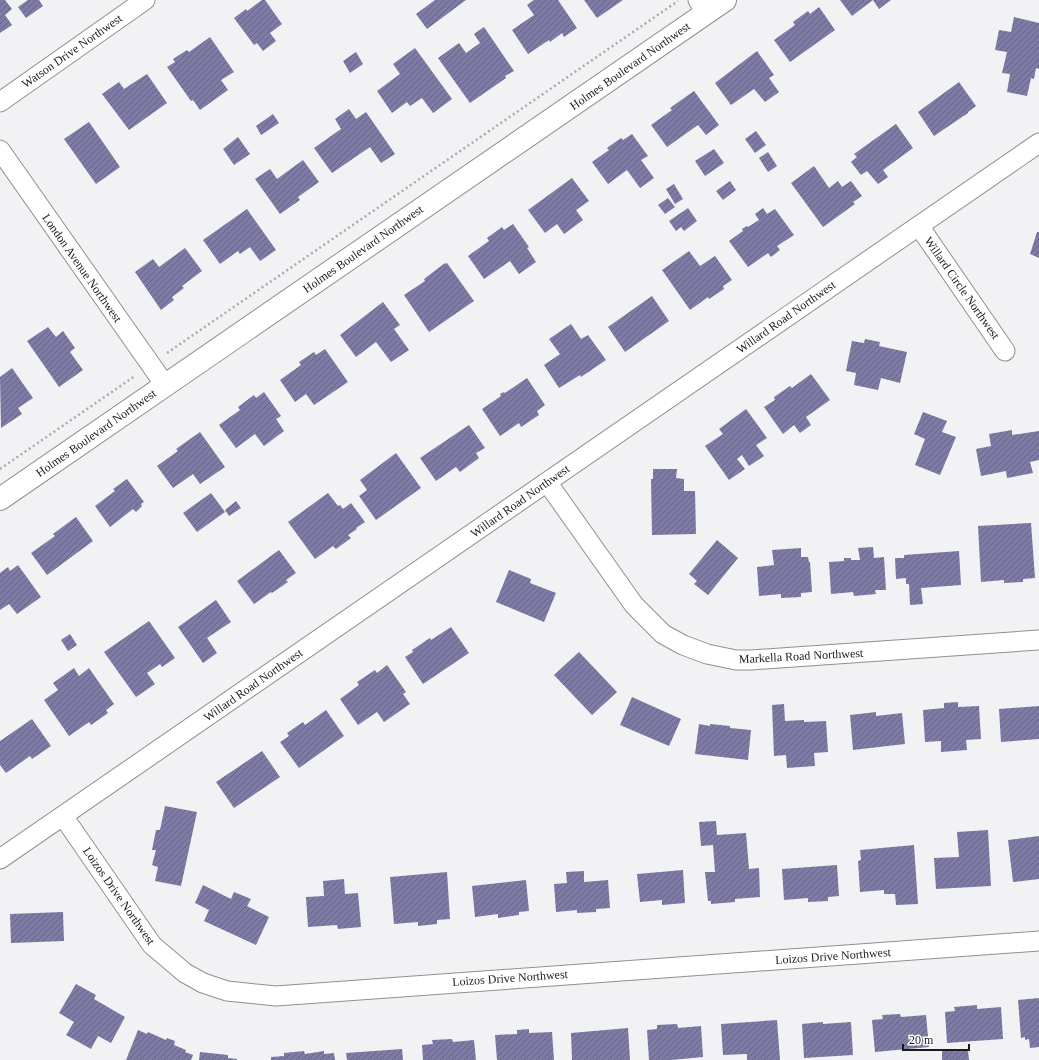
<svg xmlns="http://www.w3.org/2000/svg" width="1039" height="1060" font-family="Georgia,serif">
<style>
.building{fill:url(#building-hatch)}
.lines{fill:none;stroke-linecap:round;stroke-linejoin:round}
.street-casing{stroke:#909091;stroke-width:21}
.secondary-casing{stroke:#909091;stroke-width:24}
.path{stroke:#a9a9aa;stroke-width:2.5;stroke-dasharray:2 3;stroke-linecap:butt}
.street{stroke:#fff;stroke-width:19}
.secondary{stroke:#fff;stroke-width:22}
.labels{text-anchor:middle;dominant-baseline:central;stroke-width:3;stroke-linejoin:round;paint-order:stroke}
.street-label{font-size:12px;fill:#1a1a1a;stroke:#fff}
</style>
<defs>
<pattern id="building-hatch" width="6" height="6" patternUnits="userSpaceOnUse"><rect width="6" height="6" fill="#7e7ba5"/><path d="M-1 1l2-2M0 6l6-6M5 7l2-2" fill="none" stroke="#666486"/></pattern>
</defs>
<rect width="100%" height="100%" fill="#f2f2f4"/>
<path class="building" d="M 0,0 L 5,0 L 12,9 L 5,15 L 12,25 L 0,33 Z
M 28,0 L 39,0 L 43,6 L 26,18 L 18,7 Z
M 262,0 L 265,0 L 282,24 L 270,33 L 276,41 L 263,51 L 257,43 L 254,45 L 234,18 L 246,9 L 247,11 Z
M 435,0 L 466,0 L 427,29 L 416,14 Z
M 534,0 L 558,0 L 577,28 L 564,37 L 562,33 L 550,42 L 549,40 L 528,54 L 512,30 L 534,15 L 527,5 Z
M 584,0 L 623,0 L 597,18 Z
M 840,0 L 891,0 L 879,9 L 873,0 L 852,16 Z
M 819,7 L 835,30 L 790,62 L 774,40 L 795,25 L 793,22 L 808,11 L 810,14 Z
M 1014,17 L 1039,23 L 1039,69 L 1036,68 L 1034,79 L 1031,78 L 1027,96 L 1007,92 L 1010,74 L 1002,73 L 1007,52 L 995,50 L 999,30 L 1011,32 Z
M 484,27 L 514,71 L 505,76 L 506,78 L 470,103 L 438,58 L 459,43 L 466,53 L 480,43 L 474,34 Z
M 210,37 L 234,72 L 221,80 L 228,90 L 200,110 L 193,100 L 191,101 L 167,67 L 175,62 L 173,59 L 187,50 L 189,52 Z
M 415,48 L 452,99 L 433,113 L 422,98 L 410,106 L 407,102 L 392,113 L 377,91 L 400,74 L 393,64 Z
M 757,51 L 774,75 L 769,78 L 779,92 L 765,102 L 754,89 L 731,105 L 715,83 Z
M 356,52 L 363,64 L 350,73 L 343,61 Z
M 147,74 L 167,103 L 129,130 L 102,94 L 119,82 L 124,89 Z
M 959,82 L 976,106 L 968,112 L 968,113 L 934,136 L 918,112 Z
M 694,91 L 719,125 L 706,135 L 698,125 L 667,147 L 651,125 L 672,110 L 670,108 Z
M 349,109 L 356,119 L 366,112 L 395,154 L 381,163 L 370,147 L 332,173 L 314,148 L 341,129 L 335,119 Z
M 273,114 L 279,123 L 261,135 L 256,126 Z
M 89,122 L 120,167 L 96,184 L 64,139 Z
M 896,124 L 913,148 L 883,170 L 888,177 L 878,184 L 867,171 L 861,175 L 851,162 L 857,157 L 854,154 Z
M 756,131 L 766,145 L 755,153 L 745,139 Z
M 632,134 L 648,156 L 641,160 L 654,178 L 640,188 L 627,170 L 608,184 L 592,162 L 609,150 L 607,148 L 621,138 L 623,140 Z
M 238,137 L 250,154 L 234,165 L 223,149 Z
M 714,149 L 724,163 L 705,176 L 695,161 Z
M 768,152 L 777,166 L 768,172 L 759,158 Z
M 303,160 L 319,182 L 298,197 L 300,200 L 280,214 L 255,179 L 270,169 L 277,179 Z
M 814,166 L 829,188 L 838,181 L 842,187 L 851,181 L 862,196 L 853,202 L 855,204 L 823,227 L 791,183 Z
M 572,178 L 589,201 L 576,210 L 583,220 L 564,234 L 557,224 L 545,233 L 528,210 Z
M 730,181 L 736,190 L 723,200 L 716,191 Z
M 674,184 L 683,199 L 675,204 L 666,189 Z
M 668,198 L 675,207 L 665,214 L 658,205 Z
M 688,208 L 697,221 L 684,231 L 681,227 L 676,231 L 669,221 Z
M 763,208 L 767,214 L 775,209 L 794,235 L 777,246 L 780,250 L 771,257 L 768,253 L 748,267 L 729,241 L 743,231 L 742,229 L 747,226 L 748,227 L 759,220 L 755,214 Z
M 247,209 L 276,250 L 260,261 L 250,247 L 240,254 L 238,251 L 220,264 L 203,240 Z
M 513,224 L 529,247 L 527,248 L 536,262 L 519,274 L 510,261 L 484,279 L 468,256 L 489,241 L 487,238 L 502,227 L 504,230 Z
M 1037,232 L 1039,232 L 1039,258 L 1030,254 Z
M 185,248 L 202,271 L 182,286 L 184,288 L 172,297 L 174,300 L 161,310 L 135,272 L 153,259 L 159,267 Z
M 689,251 L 700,266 L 715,256 L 732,280 L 723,286 L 724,289 L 709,299 L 708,297 L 690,310 L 662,270 Z
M 445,263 L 445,264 L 447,263 L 474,301 L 429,332 L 404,295 L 425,281 L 424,279 Z
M 652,296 L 669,321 L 625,352 L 608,327 Z
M 383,302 L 400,325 L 394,329 L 409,350 L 391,362 L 376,342 L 356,357 L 340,335 Z
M 571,324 L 581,339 L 588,335 L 606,360 L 581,377 L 580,375 L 559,388 L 544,365 L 560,354 L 549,339 Z
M 48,327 L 56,337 L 63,331 L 75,348 L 70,352 L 83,370 L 59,387 L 27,341 Z
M 865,339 L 880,342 L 879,346 L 907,352 L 900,383 L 881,378 L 878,390 L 854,385 L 856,373 L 846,371 L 852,341 L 864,343 Z
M 325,349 L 348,382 L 314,405 L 306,394 L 295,402 L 280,380 L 301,365 L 299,362 L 314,352 L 316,355 Z
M 12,368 L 33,398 L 18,408 L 22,414 L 1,428 L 0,377 Z
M 811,374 L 830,400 L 806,417 L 811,425 L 800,433 L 794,425 L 783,434 L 764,407 L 775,400 L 774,397 L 790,386 L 792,388 Z
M 527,378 L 545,405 L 537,411 L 539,415 L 521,427 L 519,423 L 500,436 L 482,409 L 501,396 L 500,394 L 504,392 L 505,393 Z
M 264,392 L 281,416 L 276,419 L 284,431 L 264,446 L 255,434 L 236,448 L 219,425 L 240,410 L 238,407 L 254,395 L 256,398 Z
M 746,409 L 767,438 L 756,445 L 764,456 L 749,466 L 742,455 L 737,459 L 745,469 L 729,480 L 705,446 L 723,434 L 719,429 Z
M 923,412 L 947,421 L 942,432 L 956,437 L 940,475 L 915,465 L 925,439 L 914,434 Z
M 469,425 L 485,448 L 476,453 L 479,458 L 460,472 L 456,467 L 436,481 L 420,458 Z
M 1012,430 L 1012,435 L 1039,431 L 1039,460 L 1030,462 L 1033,473 L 1007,478 L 1006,471 L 981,476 L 976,449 L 991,446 L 989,434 Z
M 200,432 L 225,467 L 200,484 L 193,474 L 173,488 L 157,466 L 178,451 L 176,449 Z
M 396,453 L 421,488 L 376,520 L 359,496 L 367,490 L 360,480 Z
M 653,469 L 677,469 L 676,478 L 684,479 L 684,491 L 695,491 L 696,534 L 652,535 L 651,479 L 653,479 Z
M 127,479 L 144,502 L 141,504 L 142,506 L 136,512 L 133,509 L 110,527 L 95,506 L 115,491 L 113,489 Z
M 211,493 L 225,512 L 197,532 L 183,513 Z
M 328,493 L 338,506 L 340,505 L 343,509 L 351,503 L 365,522 L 356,528 L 357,529 L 348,535 L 351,538 L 336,549 L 333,546 L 315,559 L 288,522 Z
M 236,501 L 241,508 L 229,516 L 225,510 Z
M 76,517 L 93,541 L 47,575 L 31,553 L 55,536 L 53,534 Z
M 1031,523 L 1035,578 L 1023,579 L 1023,582 L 1004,583 L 1004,580 L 981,582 L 978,526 Z
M 717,540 L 738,558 L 708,595 L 694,584 L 697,581 L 689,574 Z
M 873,547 L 874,558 L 884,557 L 886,590 L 875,590 L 876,594 L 854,596 L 853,592 L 831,594 L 829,562 L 844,561 L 844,558 L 851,558 L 851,560 L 860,560 L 858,548 Z
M 801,548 L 801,557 L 808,557 L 809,562 L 810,562 L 812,592 L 801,593 L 801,597 L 781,598 L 781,594 L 759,596 L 757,567 L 774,565 L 772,550 Z
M 279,550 L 296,573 L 286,580 L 288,582 L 272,593 L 271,592 L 254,604 L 237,581 Z
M 959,551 L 961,585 L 921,588 L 923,604 L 910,605 L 909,584 L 906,584 L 906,578 L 896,579 L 895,558 L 904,558 L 904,555 Z
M 18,565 L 41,597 L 17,614 L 9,604 L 0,610 L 0,573 L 8,567 L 10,571 Z
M 509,570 L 531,579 L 530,583 L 556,593 L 544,622 L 496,602 Z
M 216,600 L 231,622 L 207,638 L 217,653 L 203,663 L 178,627 Z
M 149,621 L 175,658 L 162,667 L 160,664 L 147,673 L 155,684 L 136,697 L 104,652 Z
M 451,627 L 469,653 L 423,684 L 405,657 L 413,652 L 412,650 L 430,638 L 431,640 Z
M 70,634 L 77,645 L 68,651 L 61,640 Z
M 579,652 L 617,692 L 592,715 L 554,675 Z
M 387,665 L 406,692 L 403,694 L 410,704 L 384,722 L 377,712 L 358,725 L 340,699 L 359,685 L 357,682 L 375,670 L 377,673 Z
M 74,668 L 79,676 L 89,668 L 114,704 L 106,710 L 108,713 L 91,725 L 89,722 L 69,736 L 44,700 L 58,690 L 53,683 Z
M 632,697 L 681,719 L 669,746 L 620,725 Z
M 958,702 L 958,707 L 979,706 L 981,739 L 966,740 L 967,750 L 941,752 L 941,741 L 925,742 L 923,710 L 944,708 L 944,703 Z
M 784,704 L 785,721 L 804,720 L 804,722 L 826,721 L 828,752 L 814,753 L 815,766 L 787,768 L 786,755 L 774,756 L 772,705 Z
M 1039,706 L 1039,739 L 1001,742 L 999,709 Z
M 326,710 L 344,736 L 299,768 L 280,742 L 289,736 L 287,733 L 303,722 L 305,725 Z
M 876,712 L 876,716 L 902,713 L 905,744 L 853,750 L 850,715 Z
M 32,719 L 51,746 L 32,759 L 30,756 L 6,773 L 0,765 L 0,741 Z
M 699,724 L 710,726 L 710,724 L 730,726 L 730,728 L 751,730 L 748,760 L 695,754 Z
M 262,751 L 280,777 L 234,808 L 216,782 Z
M 165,806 L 197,812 L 181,886 L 155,881 L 158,867 L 152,865 L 156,850 L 152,850 L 156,830 L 160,830 Z
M 716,821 L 717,835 L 746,833 L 749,869 L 759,868 L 760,897 L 735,899 L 735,902 L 711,904 L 711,901 L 708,901 L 705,872 L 715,872 L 713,845 L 701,846 L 699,822 Z
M 988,830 L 991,886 L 936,889 L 934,858 L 959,857 L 957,832 Z
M 1039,836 L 1039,879 L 1013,882 L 1008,840 Z
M 914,845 L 918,904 L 896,905 L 895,894 L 884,894 L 884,890 L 860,892 L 858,861 L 861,860 L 860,850 Z
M 837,865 L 839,896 L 828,897 L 828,901 L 808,902 L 808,898 L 784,900 L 782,869 Z
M 683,870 L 685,903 L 662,905 L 662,900 L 640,902 L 637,874 Z
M 584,871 L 584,882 L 608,880 L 610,908 L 596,909 L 596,912 L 577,913 L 577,910 L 556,912 L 554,884 L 567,883 L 566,872 Z
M 447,872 L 450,919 L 437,920 L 437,924 L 418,926 L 418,922 L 394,924 L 390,877 Z
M 344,879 L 345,894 L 358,893 L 361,927 L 338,929 L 337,925 L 308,927 L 306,897 L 324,896 L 323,881 Z
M 526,880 L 529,911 L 519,912 L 519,915 L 498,918 L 498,914 L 475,917 L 472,886 Z
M 203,885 L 231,899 L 234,892 L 251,899 L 247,906 L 269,917 L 256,945 L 204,921 L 209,910 L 195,903 Z
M 63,912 L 64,941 L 11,943 L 10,914 Z
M 76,984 L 96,995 L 94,999 L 125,1017 L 111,1043 L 98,1036 L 91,1049 L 66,1035 L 74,1022 L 59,1013 Z
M 1039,998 L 1039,1047 L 1030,1048 L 1029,1039 L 1025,1040 L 1025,1037 L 1021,1038 L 1018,1000 Z
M 977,1005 L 977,1009 L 1001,1007 L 1003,1039 L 947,1043 L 945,1012 L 955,1011 L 954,1007 Z
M 900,1014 L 901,1017 L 926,1015 L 929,1047 L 875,1052 L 872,1020 L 883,1019 L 882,1015 Z
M 777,1020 L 780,1060 L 747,1060 L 747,1054 L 723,1055 L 721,1024 Z
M 823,1022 L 823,1024 L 851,1022 L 853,1055 L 804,1058 L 802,1024 Z
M 677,1024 L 678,1028 L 701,1026 L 703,1057 L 671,1060 L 649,1060 L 647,1030 L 657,1029 L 657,1025 Z
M 628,1028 L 630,1060 L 572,1060 L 571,1033 Z
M 529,1029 L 529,1033 L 552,1032 L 554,1060 L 497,1060 L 495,1035 L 517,1034 L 517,1030 Z
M 138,1030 L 147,1034 L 148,1032 L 166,1040 L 167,1038 L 175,1041 L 174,1045 L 186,1050 L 185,1052 L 193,1055 L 191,1060 L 126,1060 Z
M 452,1039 L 453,1042 L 474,1040 L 476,1060 L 423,1060 L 422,1045 L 433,1044 L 432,1040 Z
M 402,1049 L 403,1060 L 347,1060 L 346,1053 Z
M 968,1050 L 969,1060 L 942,1060 L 942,1051 Z
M 304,1051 L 305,1054 L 324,1051 L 324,1054 L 334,1053 L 335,1060 L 271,1060 L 271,1057 L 284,1056 L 284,1053 Z
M 200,1052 L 228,1055 L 228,1058 L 237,1059 L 237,1060 L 199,1060 Z"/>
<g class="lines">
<defs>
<path id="street" d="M 698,0 L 707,13
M 0,102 L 145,0
M 0,150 L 165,385
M 919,226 L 1005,351
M 547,482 L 634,605 L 663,634 L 683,645 L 707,654 L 736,660 L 751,660 L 1039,640
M 63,816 L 152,945 L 185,973 L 203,983 L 227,991 L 276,996 L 1039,941
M 0,859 L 1039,143"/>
<path id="secondary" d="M 0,499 L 725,0"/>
</defs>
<use href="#street" class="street-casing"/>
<use href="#secondary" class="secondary-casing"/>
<path class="path" d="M 167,353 L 678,1
M 0,469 L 135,376"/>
<use href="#street" class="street"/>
<use href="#secondary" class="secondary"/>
</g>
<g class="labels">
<g class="street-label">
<text transform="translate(72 51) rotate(-35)">Watson Drive Northwest</text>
<text transform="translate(630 66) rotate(-35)">Holmes Boulevard Northwest</text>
<text transform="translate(363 249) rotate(-35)">Holmes Boulevard Northwest</text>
<text transform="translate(82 268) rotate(55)">London Avenue Northwest</text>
<text transform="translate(962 288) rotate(55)">Willard Circle Northwest</text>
<text transform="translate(786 317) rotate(-35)">Willard Road Northwest</text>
<text transform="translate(96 433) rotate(-35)">Holmes Boulevard Northwest</text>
<text transform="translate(520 501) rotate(-35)">Willard Road Northwest</text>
<text transform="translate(801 656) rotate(-3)">Markella Road Northwest</text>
<text transform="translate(253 685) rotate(-35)">Willard Road Northwest</text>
<text transform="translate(119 896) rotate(55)">Loizos Drive Northwest</text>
<text transform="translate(833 956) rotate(-4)">Loizos Drive Northwest</text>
<text transform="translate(510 978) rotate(-4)">Loizos Drive Northwest</text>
</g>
</g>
<path d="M903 1044v6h66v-6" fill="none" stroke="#1a1a1a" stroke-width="2"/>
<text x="909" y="1044" font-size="12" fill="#1a1a1a" stroke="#ffffff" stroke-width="3" paint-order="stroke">20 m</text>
</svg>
